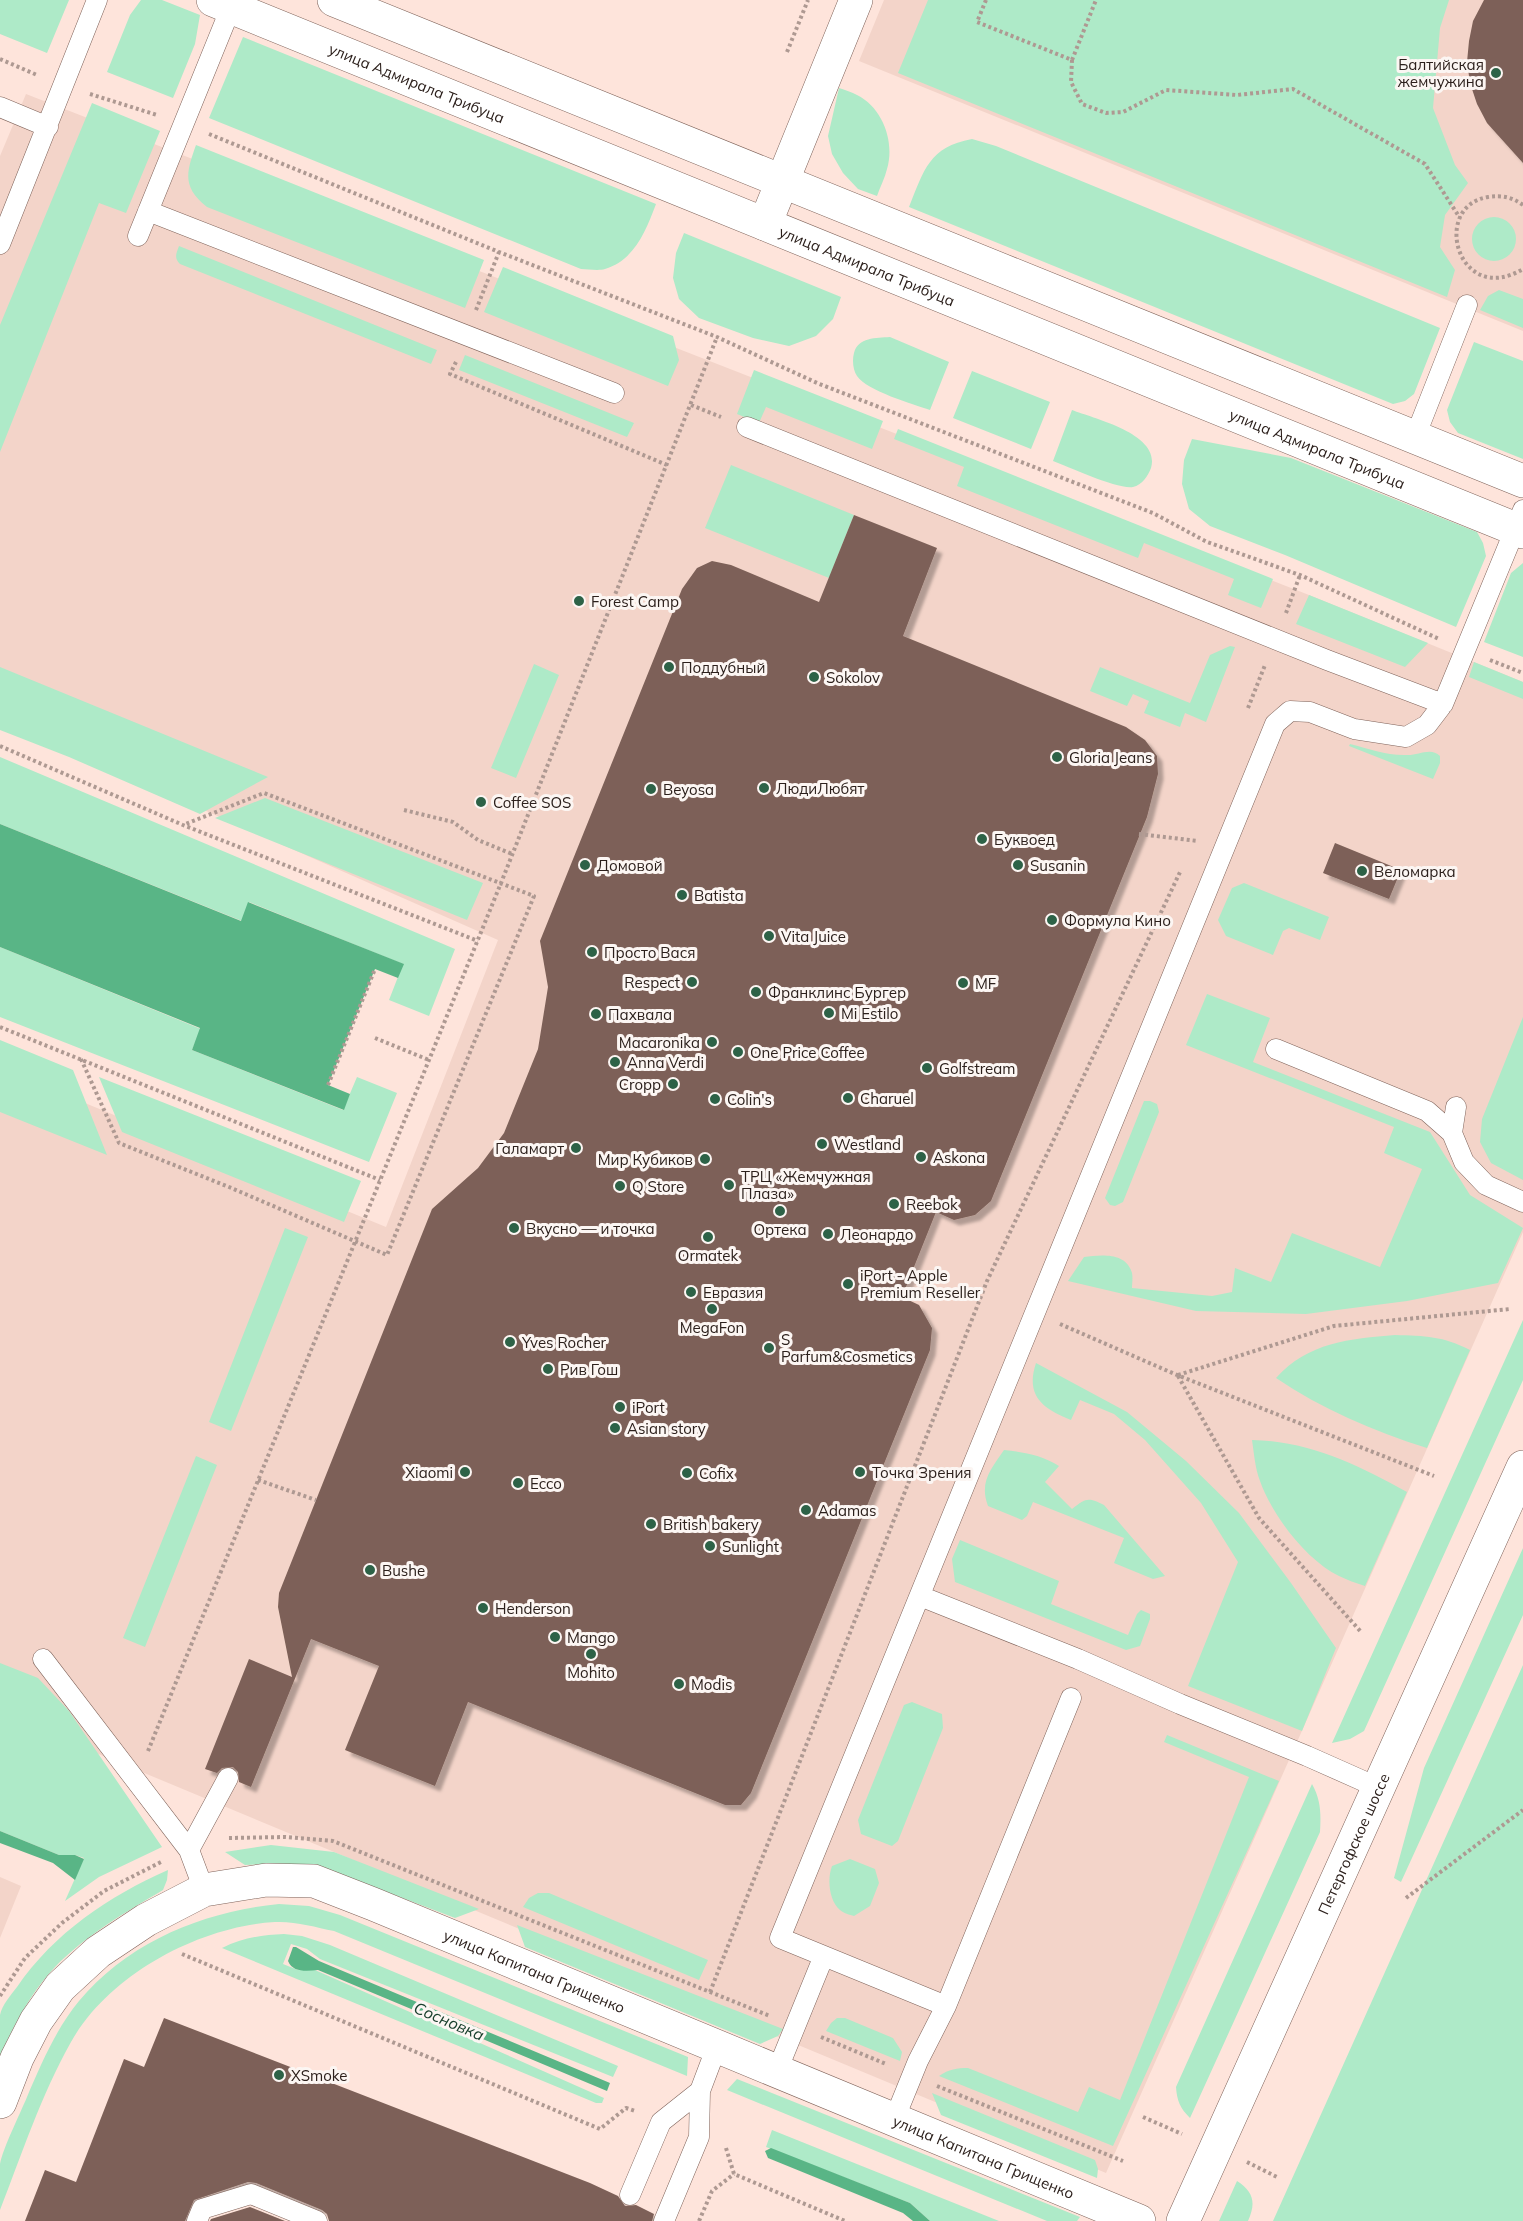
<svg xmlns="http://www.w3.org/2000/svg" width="1523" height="2221" font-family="Mulish,sans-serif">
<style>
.built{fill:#f3d4c9}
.green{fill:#aeeac8}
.water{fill:#59b586}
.building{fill:#7d6158;filter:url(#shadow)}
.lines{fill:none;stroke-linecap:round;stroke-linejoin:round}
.service-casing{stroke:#7f635a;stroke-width:21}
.minor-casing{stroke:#7f635a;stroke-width:34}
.tertiary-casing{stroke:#7f635a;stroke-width:34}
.path{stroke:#ae9992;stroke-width:4;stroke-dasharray:3 3;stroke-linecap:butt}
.service{stroke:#fff;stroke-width:20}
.minor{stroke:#fff;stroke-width:33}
.tertiary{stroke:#fff;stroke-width:33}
.poi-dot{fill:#2d6247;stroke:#fcf6f3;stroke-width:2}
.labels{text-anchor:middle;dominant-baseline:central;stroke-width:6;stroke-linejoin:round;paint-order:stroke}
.poi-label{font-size:15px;fill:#2c201c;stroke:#fcf6f3;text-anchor:start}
.street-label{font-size:15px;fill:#2c201c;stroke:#fcf6f3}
.water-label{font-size:16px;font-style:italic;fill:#19402d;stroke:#fcf6f3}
</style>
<defs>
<filter id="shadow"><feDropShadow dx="5.5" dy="5.5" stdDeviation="1.5" flood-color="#0004"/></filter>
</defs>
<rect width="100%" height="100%" fill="#fee4db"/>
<path class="built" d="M 884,0 L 1523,0 L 1523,331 L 859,61 Z
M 26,94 L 1309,595 L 1523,682 L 1523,1232 L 1106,2173 L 0,1713 L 0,1068 L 386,1227 L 498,940 L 0,720 L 0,156 Z
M 0,1877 L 21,1886 L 0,1938 Z"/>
<path class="green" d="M 0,0 L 69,0 L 47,53 L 0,34 Z
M 141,0 L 162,0 L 200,15 L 195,44 L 173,98 L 107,72 L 130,15 Z
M 928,0 L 1449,0 L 1440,28 L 1433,108 L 1455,165 L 1468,183 L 1445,215 L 1440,247 L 1455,270 L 1447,297 L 898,73 Z
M 243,37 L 656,204 C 646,230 635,260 605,269 C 598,271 588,269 581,269 L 209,118 Z
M 839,88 C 845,90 852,92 857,95 C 883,108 895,142 887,169 C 885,178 880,187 877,196 L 858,189 L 843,173 L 832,154 L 828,136 Z
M 92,103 L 160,131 L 126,213 L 99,203 L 0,452 L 0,325 Z
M 972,139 L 996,146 L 1440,328 L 1414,394 L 1405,401 L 1393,404 L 909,207 C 924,170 929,147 972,139 Z
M 196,145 L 484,260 L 465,308 L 207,207 C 182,187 186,173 196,145 Z
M1472 239a22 22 0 1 1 44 0a22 22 0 1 1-44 0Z
M 684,233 L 841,297 L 833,319 L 816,336 L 789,346 L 753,338 L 699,318 L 679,299 L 673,278 L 676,253 Z
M 179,246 L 437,350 L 431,364 L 180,264 C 174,258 176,254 179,246 Z
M 503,267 L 673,336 L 679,360 L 668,386 L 484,312 Z
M 1499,290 L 1523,299 L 1523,328 L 1480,310 L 1488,296 Z
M 890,337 L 949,362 L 930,410 C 913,404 867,391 857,376 C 853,370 852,360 854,353 C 858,337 876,338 890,337 Z
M 1474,342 L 1523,361 L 1523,459 L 1458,433 L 1450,422 L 1447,410 Z
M 465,355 L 634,423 L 627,437 L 459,370 Z
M 754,370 L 883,421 L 872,449 L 766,407 L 759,423 L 737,414 Z
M 972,371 L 1050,402 L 1031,449 L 953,418 Z
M 1072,410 C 1095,419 1161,434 1151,468 C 1148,476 1142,485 1133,487 C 1119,490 1069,467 1053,461 Z
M 898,429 L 1273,579 L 1261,608 L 1228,595 L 1234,579 L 1144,543 L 1138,558 L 957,486 L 964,467 L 894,439 Z
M 1192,439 L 1291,458 L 1477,532 L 1483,543 L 1486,556 L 1456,627 L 1285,555 L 1210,526 L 1189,509 L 1182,484 L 1184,460 Z
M 731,465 L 854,515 L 829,578 L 705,528 Z
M 1523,563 L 1523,657 L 1484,642 L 1511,573 Z
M 1309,595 L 1428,643 L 1405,667 L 1296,624 Z
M 1230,646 L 1235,647 L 1206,722 L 1185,713 L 1180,727 L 1144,713 L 1149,701 L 1133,694 L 1127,706 L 1090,691 L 1100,667 L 1190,703 L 1210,655 Z
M 1474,662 L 1523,682 L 1523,699 L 1469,677 Z
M 534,664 L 559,675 L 516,778 L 491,768 Z
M 0,667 L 268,777 L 200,814 L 69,757 L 0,730 Z
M 1350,744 C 1370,749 1387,756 1408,755 C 1419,755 1431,747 1440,756 L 1440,763 L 1433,779 L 1349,746 Z
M 0,757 L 455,949 L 429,1016 L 389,1000 L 403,964 L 249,902 L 242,921 L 0,824 Z
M 265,798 L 483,883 L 467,920 L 215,818 Z
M 1244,883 L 1329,917 L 1320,940 L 1289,928 L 1283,931 L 1273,955 L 1226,936 L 1218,920 L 1232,888 Z
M 0,947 L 201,1029 L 192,1050 L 343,1110 L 357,1077 L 397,1093 L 369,1162 L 0,1017 Z
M 1207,994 L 1270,1018 L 1253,1062 L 1430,1132 L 1470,1195 L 1523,1228 L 1498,1283 L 1407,1301 L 1306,1314 L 1196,1311 L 1068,1281 L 1084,1257 C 1101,1255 1126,1252 1132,1273 C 1133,1278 1132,1284 1132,1288 L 1212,1296 L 1232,1292 L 1235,1268 L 1271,1282 L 1292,1233 L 1380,1267 L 1422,1169 L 1384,1153 L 1394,1127 L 1186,1045 Z
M 1523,1017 L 1523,1180 L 1491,1163 L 1480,1142 L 1482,1119 Z
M 0,1040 L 73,1070 L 107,1155 L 0,1112 Z
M 99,1077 L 361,1181 L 344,1222 L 122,1132 Z
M 1144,1101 L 1150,1101 L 1157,1104 L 1159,1112 L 1123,1202 L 1115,1206 L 1110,1205 L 1105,1198 Z
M 285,1228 L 308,1237 L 231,1431 L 209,1422 Z
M 1523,1320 L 1523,1380 L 1364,1731 L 1350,1739 L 1332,1743 Z
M 1395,1335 C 1425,1336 1443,1336 1470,1350 L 1427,1448 C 1373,1431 1322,1409 1276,1378 C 1308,1342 1350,1339 1395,1335 Z
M 1036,1363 L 1127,1412 L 1186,1461 L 1239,1513 L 1291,1583 L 1336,1648 L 1302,1731 L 1188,1686 L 1238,1562 L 1201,1503 L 1145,1440 L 1114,1414 L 1080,1400 L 1071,1420 C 1043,1409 1025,1396 1036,1363 Z
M 1252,1440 C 1309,1441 1358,1465 1407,1492 L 1365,1586 C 1356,1583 1347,1580 1339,1576 C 1306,1560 1272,1515 1260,1481 C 1255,1468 1254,1453 1252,1440 Z
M 1004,1450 C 1023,1452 1042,1455 1059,1466 L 1045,1482 L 1072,1509 C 1086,1498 1088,1497 1104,1505 L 1165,1576 L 1153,1579 L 1114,1563 L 1124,1538 L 1033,1502 L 1027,1516 L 1022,1520 L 988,1506 C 979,1482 991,1469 1004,1450 Z
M 196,1456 L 217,1465 L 145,1647 L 123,1638 Z
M 960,1540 L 1059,1581 L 1051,1604 L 1128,1635 L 1137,1614 L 1141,1610 L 1150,1614 L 1150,1619 L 1140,1646 L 1126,1650 L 955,1582 L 952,1559 Z
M 1523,1548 L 1523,1615 L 1401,1882 L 1394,1878 L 1424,1768 Z
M 0,1663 L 38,1678 L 69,1711 L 162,1847 L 99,1877 L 65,1901 L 84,1858 L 75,1855 L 59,1855 L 0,1831 Z
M 1523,1665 L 1523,2221 L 1273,2221 Z
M 912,1702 L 942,1714 L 943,1728 L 898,1841 L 892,1846 L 861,1834 L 858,1820 L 904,1705 Z
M 1167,1735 L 1279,1781 L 1113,2146 L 939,2076 C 949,2069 957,2068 968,2068 L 1078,2112 L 1089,2087 L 1120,2100 L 1249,1777 L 1164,1742 Z
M 1312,1784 C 1321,1800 1321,1814 1320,1832 L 1190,2118 C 1180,2108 1177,2101 1176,2087 Z
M 271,1845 L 334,1852 L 479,1909 L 455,1918 L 329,1870 L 271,1864 L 245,1865 L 225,1852 Z
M 850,1859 L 875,1869 L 879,1883 L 870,1906 L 854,1916 C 850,1915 843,1913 840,1910 C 829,1901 827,1879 832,1866 Z
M 168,1870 L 167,1880 L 163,1890 C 126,1912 86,1935 55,1967 C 31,1992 14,2025 0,2056 C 0,2044 0,2027 0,2015 C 2,2005 11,1995 17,1987 C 54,1933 109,1896 168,1870 Z
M 538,1893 L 549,1893 L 708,1960 L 699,1980 L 523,1907 L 529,1898 Z
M 279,1904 L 309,1906 L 340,1915 L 688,2057 L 687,2076 L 334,1931 C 315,1927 295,1921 275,1922 C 200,1926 109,1974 71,2042 C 41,2095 22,2154 0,2210 C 0,2195 0,2179 0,2164 C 3,2148 20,2114 27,2097 C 41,2064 56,2029 79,2001 C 128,1942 204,1911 279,1904 Z
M 517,1925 L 783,2029 L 778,2036 L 760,2044 L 525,1947 Z
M 284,1934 L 302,1936 L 330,1945 L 618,2066 L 613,2077 L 320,1959 L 307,1949 L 291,1944 L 283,1964 L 298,1970 L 315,1970 L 604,2098 L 602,2103 L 596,2103 L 222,1948 C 242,1938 261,1935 284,1934 Z
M 837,2018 L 845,2018 L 893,2038 L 902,2052 L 900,2061 L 826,2031 L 831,2023 Z
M 737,2079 L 1080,2217 L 1077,2221 L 1047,2221 L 727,2090 Z
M 932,2093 L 1095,2160 L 1098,2169 L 1097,2178 L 941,2115 Z
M 772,2130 L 999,2221 L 930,2221 L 910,2203 L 766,2147 Z
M 1237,2181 C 1254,2192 1256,2203 1248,2221 L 1219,2221 Z"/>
<path class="water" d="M 0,824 L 241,921 L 248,902 L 404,964 L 398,978 L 375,969 L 328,1085 L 350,1094 L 344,1110 L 192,1050 L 200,1028 L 0,947 Z
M 0,1831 L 59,1855 L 75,1855 L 84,1859 L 75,1880 L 53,1863 L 0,1843 Z
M 293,1947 L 296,1947 L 319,1961 L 610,2083 L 607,2091 L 318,1970 C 307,1971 293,1973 288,1961 Z
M 771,2148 L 910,2203 L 930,2221 L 913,2221 L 903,2213 L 768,2158 L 765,2151 Z"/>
<path class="building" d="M 1484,0 L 1523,0 L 1523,163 L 1487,123 L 1477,104 L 1470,83 L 1467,62 L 1469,41 L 1473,21 Z
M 854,515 L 937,548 L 903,636 L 1126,727 L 1145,740 L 1157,756 L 1158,774 L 1147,817 L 991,1201 L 975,1215 L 954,1220 L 936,1212 L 902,1297 L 919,1305 L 932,1328 L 930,1350 L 751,1793 L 741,1805 L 725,1805 L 468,1702 L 435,1786 L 345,1750 L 379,1666 L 311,1639 L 251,1787 L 239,1782 L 238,1772 L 233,1767 L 222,1768 L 217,1773 L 205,1769 L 249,1659 L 292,1677 L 278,1607 L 279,1593 L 432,1209 L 478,1168 L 504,1133 L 538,1049 L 548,987 L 540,941 L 682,589 L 697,568 L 712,561 L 731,565 L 819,602 Z
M 1335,843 L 1401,870 L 1389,899 L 1323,873 Z
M 164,2018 L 590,2183 L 618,2196 L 625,2206 L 636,2205 L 654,2214 L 652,2221 L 329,2221 L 327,2214 L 322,2210 L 256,2183 L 248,2182 L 194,2200 L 185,2221 L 25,2221 L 45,2170 L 76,2182 L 124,2059 L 144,2067 Z
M 250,2207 L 285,2221 L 210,2221 L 211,2219 Z"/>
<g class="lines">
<defs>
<path id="service" d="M 0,107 L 48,127
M 148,211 L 614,393
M 138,236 L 234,0
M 0,244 L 97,0
M 747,427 L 1327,660 L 1443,704
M 1415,437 L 1467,305
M 1276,1049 L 1427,1111 L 1452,1133
M 1456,1107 L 1452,1133 L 1464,1162 L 1486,1185 L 1523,1202
M 920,1596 L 1078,1659 L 1180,1704 L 1307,1756 L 1379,1788
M 43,1659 L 189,1850 L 204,1890
M 189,1850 L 228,1778
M 946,2006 L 780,1938 L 1275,724 L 1290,711 L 1310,712 L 1354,729 L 1406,737 L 1427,725 L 1443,704 L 1523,510
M 777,2071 L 823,1958
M 894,2120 L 918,2061 L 946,2006 L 1071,1698
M 630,2195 L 661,2122 L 700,2091
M 197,2221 L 202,2209 L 251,2194 L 317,2221
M 664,2221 L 699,2137 L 700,2091 L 717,2046"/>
<g id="minor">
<path d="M 765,224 L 856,0"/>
<path id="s1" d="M 0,2102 L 17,2058 L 36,2021 L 60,1987 L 98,1952 L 146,1920 L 204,1890 L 266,1880 L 314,1881 L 373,1904 L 1139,2221"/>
<path id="s2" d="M 1183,2221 L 1523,1467"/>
</g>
<g id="tertiary">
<path id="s3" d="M 213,0 L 1523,532"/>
<path d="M 334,0 L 1523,481"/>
</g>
</defs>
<use href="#service" class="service-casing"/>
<use href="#minor" class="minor-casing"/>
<use href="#tertiary" class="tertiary-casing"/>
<path class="path" d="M 986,0 L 977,22 L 1072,60 L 1071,82 L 1082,104 L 1106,113 L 1123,112 L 1166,90 L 1237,95 L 1293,89 L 1425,164 L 1460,218
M 787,52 L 808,0
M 0,59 L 37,75
M 1072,60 L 1096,0
M 90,94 L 157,115
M 209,134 L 499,252 L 717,337 L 817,383 L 1153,513 L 1207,542 L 1300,575 L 1439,639
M 1523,205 C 1512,197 1502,195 1488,197 C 1430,206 1458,308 1523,269
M 476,310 L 499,252
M 456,362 L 450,374 L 667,465
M 691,405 L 721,417
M 1286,613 L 1300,575
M 1490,660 L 1523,673
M 1248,708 L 1265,665
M 0,746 L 183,825 L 478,941
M 404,810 L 453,822 L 478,840 L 512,854
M 1139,834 L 1198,841
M 0,1027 L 380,1180
M 375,1038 L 429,1060
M 81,1059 L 119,1143 L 229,1187 L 387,1255 L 534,896 L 264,793 L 183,825
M 328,1085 L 375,969
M 1060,1324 L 1177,1375 L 1434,1476
M 1178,1375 L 1334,1326 L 1510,1309
M 1178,1376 L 1259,1518 L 1362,1633
M 258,1480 L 316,1500
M 148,1751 L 501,883 L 717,337
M 229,1838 L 285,1837 L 333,1841 L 770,2016
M 1406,1898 L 1523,1810
M 182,1954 L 600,2129 L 626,2108 L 635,2111
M 710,1992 L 987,1281 L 1181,870
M 0,1996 L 25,1958 L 62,1923 L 104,1891 L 163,1861
M 821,2037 L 886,2064
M 937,2086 L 1123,2161
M 1143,2117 L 1182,2134
M 726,2148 L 734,2174 L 845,2221
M 1247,2162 L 1279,2178
M 699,2221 L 712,2191 L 734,2174"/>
<use href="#service" class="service"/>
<use href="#minor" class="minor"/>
<use href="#tertiary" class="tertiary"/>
</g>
<g class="poi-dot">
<circle cx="1496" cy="73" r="6"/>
<circle cx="579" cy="601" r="6"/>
<circle cx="669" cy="667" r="6"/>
<circle cx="814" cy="677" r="6"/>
<circle cx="1057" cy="757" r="6"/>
<circle cx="764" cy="788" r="6"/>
<circle cx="651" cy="789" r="6"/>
<circle cx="481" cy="802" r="6"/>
<circle cx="982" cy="839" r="6"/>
<circle cx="585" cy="865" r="6"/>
<circle cx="1018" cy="865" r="6"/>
<circle cx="1362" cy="871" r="6"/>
<circle cx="682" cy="895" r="6"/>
<circle cx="1052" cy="920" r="6"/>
<circle cx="769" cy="936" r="6"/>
<circle cx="592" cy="952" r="6"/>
<circle cx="692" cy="982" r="6"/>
<circle cx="963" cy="983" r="6"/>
<circle cx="756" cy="992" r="6"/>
<circle cx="829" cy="1013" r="6"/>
<circle cx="596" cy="1014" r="6"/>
<circle cx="712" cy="1042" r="6"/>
<circle cx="738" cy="1052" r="6"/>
<circle cx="615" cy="1062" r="6"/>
<circle cx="927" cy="1068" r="6"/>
<circle cx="673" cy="1084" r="6"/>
<circle cx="848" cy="1098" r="6"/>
<circle cx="715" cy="1099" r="6"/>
<circle cx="822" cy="1144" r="6"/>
<circle cx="576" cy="1148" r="6"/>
<circle cx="921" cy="1157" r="6"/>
<circle cx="705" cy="1159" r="6"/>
<circle cx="729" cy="1185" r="6"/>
<circle cx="620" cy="1186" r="6"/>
<circle cx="894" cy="1204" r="6"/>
<circle cx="780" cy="1211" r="6"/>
<circle cx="514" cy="1228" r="6"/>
<circle cx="828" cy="1234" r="6"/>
<circle cx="708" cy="1237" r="6"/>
<circle cx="848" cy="1284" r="6"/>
<circle cx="691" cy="1292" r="6"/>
<circle cx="712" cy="1309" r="6"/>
<circle cx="510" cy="1342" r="6"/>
<circle cx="769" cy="1348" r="6"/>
<circle cx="548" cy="1369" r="6"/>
<circle cx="620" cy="1407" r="6"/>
<circle cx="615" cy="1428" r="6"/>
<circle cx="465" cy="1472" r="6"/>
<circle cx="860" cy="1472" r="6"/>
<circle cx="687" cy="1473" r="6"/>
<circle cx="518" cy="1483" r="6"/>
<circle cx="806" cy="1510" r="6"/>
<circle cx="651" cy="1524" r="6"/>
<circle cx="710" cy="1546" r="6"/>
<circle cx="370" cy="1570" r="6"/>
<circle cx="483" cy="1608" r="6"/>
<circle cx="555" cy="1637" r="6"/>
<circle cx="591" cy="1654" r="6"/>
<circle cx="679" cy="1684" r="6"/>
<circle cx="279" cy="2075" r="6"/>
</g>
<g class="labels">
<g class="poi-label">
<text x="1484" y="64" text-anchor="end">Балтийская<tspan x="1484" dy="17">жемчужина</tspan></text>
<text x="591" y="601">Forest Camp</text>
<text x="681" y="667">Поддубный</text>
<text x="826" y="677">Sokolov</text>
<text x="1069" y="757">Gloria Jeans</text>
<text x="776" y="788">ЛюдиЛюбят</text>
<text x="663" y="789">Beyosa</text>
<text x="493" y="802">Coffee SOS</text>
<text x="994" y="839">Буквоед</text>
<text x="597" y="865">Домовой</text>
<text x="1030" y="865">Susanin</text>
<text x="1374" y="871">Веломарка</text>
<text x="694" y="895">Batista</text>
<text x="1064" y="920">Формула Кино</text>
<text x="781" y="936">Vita Juice</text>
<text x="604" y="952">Просто Вася</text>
<text x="680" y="982" text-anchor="end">Respect</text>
<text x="975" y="983">MF</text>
<text x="768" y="992">Франклинс Бургер</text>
<text x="841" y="1013">Mi Estilo</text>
<text x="608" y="1014">Пахвала</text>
<text x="700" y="1042" text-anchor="end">Macaronika</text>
<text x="750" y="1052">One Price Coffee</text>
<text x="627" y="1062">Anna Verdi</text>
<text x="939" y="1068">Golfstream</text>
<text x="661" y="1084" text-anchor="end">Cropp</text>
<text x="860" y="1098">Charuel</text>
<text x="727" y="1099">Colin's</text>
<text x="834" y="1144">Westland</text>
<text x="564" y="1148" text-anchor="end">Галамарт</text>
<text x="933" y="1157">Askona</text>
<text x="693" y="1159" text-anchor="end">Мир Кубиков</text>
<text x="741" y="1176">ТРЦ «Жемчужная<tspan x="741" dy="17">Плаза»</tspan></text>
<text x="632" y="1186">Q Store</text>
<text x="906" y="1204">Reebok</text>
<text x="526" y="1228">Вкусно — и точка</text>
<text x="780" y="1229" text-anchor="middle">Ортека</text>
<text x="840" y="1234">Леонардо</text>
<text x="708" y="1255" text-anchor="middle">Ormatek</text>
<text x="860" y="1275">iPort - Apple<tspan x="860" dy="17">Premium Reseller</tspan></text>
<text x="703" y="1292">Евразия</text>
<text x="712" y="1327" text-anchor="middle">MegaFon</text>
<text x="781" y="1339">S<tspan x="781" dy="17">Parfum&amp;Cosmetics</tspan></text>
<text x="522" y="1342">Yves Rocher</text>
<text x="560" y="1369">Рив Гош</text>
<text x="632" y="1407">iPort</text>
<text x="627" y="1428">Asian story</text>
<text x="453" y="1472" text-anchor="end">Xiaomi</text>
<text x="872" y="1472">Точка Зрения</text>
<text x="699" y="1473">Cofix</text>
<text x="530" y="1483">Ecco</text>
<text x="818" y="1510">Adamas</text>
<text x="663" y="1524">British bakery</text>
<text x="722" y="1546">Sunlight</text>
<text x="382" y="1570">Bushe</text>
<text x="495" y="1608">Henderson</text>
<text x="567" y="1637">Mango</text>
<text x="591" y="1672" text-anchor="middle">Mohito</text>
<text x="691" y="1684">Modis</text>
<text x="291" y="2075">XSmoke</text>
</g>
<g class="street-label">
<text stroke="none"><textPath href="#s3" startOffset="220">улица Адмирала Трибуца</textPath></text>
<text stroke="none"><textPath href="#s3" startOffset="706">улица Адмирала Трибуца</textPath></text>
<text stroke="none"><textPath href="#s3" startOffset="1192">улица Адмирала Трибуца</textPath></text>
<text stroke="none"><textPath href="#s2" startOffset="414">Петергофское шоссе</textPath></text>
<text stroke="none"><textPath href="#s1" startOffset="654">улица Капитана Грищенко</textPath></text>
<text stroke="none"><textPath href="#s1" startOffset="1140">улица Капитана Грищенко</textPath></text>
</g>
<g class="water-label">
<text transform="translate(449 2021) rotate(23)">Сосновка</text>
</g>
</g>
</svg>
